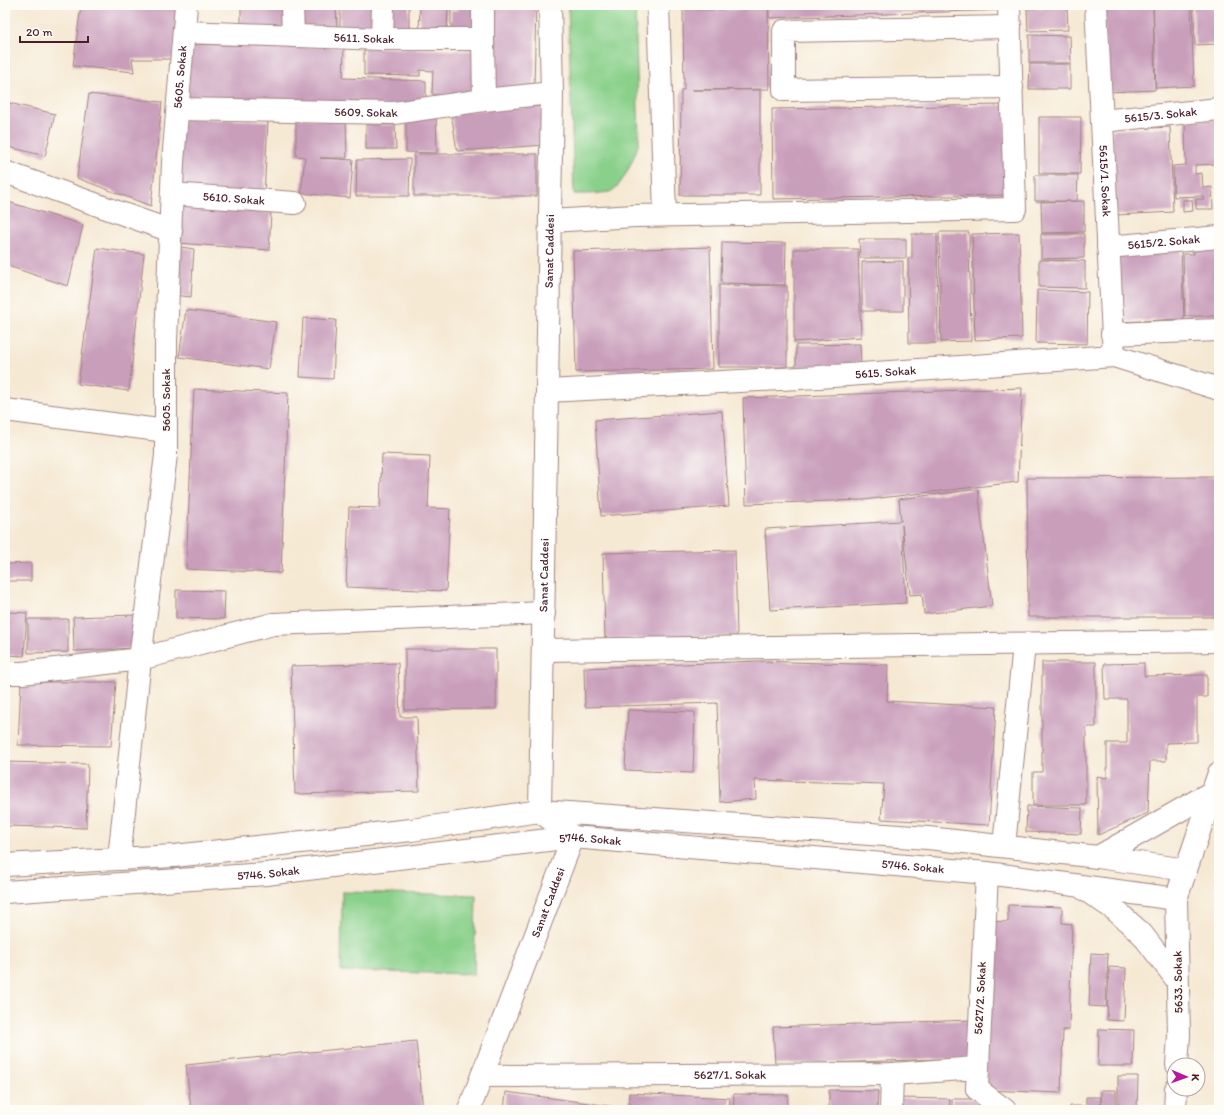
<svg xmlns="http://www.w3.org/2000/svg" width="1224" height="1115" font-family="Itim,sans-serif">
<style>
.green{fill:#89d08a;stroke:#6a785a}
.building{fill:#c99ebb}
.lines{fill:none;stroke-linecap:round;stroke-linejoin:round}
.minor-casing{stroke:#a08480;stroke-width:24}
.minor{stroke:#fff;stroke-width:22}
.labels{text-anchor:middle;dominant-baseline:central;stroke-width:3.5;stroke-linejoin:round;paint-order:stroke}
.street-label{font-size:12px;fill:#4a1f2b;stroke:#fdfcf7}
</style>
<rect width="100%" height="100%" fill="#fdfcf7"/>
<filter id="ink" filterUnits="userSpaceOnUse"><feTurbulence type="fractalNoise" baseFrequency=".025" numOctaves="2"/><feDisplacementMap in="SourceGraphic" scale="8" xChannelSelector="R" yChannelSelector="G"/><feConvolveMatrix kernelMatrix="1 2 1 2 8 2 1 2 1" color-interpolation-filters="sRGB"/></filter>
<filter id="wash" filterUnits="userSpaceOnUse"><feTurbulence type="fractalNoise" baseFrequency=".012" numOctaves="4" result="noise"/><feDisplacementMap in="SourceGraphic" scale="16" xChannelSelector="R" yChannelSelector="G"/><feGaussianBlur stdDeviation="0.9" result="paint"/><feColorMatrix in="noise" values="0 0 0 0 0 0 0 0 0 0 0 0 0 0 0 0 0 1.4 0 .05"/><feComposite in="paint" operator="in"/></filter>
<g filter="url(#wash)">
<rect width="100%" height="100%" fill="#f6e9d4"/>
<path class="green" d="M 568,5 L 635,5 L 639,142 C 635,155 623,188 609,192 C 598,194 585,194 574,194 Z
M 342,892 L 476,895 L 474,974 L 341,971 Z"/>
<g id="blocks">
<path class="building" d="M 81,5 L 180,5 L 173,59 L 132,59 L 134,72 L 73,66 Z
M 241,5 L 288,5 L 290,30 L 241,29 Z
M 300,5 L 336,5 L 337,27 L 302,27 Z
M 340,5 L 379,5 L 379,33 L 340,33 Z
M 389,5 L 409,5 L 409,34 L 389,34 Z
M 420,5 L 448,5 L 447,35 L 419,34 Z
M 457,5 L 480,5 L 481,35 L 451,35 L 451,10 L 457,10 Z
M 490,5 L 536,5 L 534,88 L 490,92 Z
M 683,5 L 728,5 L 728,6 L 683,8 Z
M 769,5 L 1001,5 L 1001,10 L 769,18 Z
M 1153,5 L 1191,5 L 1194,86 L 1156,88 Z
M 1153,5 L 1155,90 L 1107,92 L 1104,6 Z
M 1193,5 L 1216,5 L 1218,44 L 1195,45 Z
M 1217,5 L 1219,5 L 1219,21 L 1218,21 Z
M 1067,7 L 1068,30 L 1028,31 L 1027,9 Z
M 768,9 L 769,89 L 691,90 L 760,90 L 760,195 L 680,195 L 681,90 L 684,90 L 683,10 Z
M 1029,35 L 1070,36 L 1071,63 L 1029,63 Z
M 188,44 L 344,48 L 343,78 L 426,81 L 426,107 L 187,100 Z
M 364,47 L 476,51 L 475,96 L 432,94 L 433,71 L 420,70 L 420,76 L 364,75 Z
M 1030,64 L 1070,64 L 1070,89 L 1029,89 Z
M 89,94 L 162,102 L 151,206 L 77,178 Z
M 5,102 L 55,114 L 45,156 L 5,146 Z
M 1005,105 L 1006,195 L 773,199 L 772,109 Z
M 542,106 L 546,145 L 457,151 L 451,112 Z
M 436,113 L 437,153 L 406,152 L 406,114 Z
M 1039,117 L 1081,117 L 1080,174 L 1039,173 Z
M 181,118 L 268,121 L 264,195 L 178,188 Z
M 296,118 L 346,121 L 347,158 L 320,158 L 353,160 L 350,198 L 301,193 L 305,157 L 296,156 Z
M 1219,119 L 1219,164 L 1195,165 L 1195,174 L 1202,173 L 1203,188 L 1212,187 L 1213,209 L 1196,209 L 1196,199 L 1204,199 L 1203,196 L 1174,197 L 1173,166 L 1186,165 L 1185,120 Z
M 366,125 L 395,125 L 396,149 L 366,149 Z
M 1170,127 L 1173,212 L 1116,215 L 1112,130 Z
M 414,154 L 537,154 L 537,196 L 414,196 Z
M 410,159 L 409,196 L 356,196 L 357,160 Z
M 1035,175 L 1078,175 L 1077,201 L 1035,201 Z
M 1183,200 L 1192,200 L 1193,211 L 1183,212 Z
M 5,201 L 83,225 L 68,286 L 5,265 Z
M 1084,201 L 1084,232 L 1042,233 L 1041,202 Z
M 180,204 L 271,213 L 269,250 L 177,243 Z
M 939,232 L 969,232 L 971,341 L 941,342 Z
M 1019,233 L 1022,338 L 975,340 L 972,234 Z
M 912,234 L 937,234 L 938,343 L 909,343 L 908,258 L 912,258 Z
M 1041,234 L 1084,234 L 1084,258 L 1041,259 Z
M 859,239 L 906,239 L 906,258 L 860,258 Z
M 722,242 L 786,243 L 785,285 L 721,283 Z
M 1219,245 L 1219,316 L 1185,316 L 1183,254 L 1194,254 L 1194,247 Z
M 175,246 L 194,249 L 191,297 L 172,295 Z
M 710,247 L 713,369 L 576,372 L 573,251 Z
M 97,248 L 144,254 L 129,391 L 78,384 Z
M 794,249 L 858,249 L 861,337 L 794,342 Z
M 1181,249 L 1184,319 L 1120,322 L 1117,252 Z
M 1039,260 L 1085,261 L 1085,288 L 1039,287 Z
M 903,261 L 903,311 L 862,311 L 862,262 Z
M 719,285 L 787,286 L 787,367 L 719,367 Z
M 1037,290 L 1088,292 L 1087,344 L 1036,343 Z
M 186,310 L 276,322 L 269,369 L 179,357 Z
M 303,318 L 336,320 L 333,379 L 300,377 Z
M 860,344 L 861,365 L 796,367 L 796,345 Z
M 1022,388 L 1018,482 L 863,500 L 746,504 L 743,398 Z
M 194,389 L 288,393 L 281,573 L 186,569 Z
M 722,411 L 729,506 L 601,516 L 595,420 Z
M 382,454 L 430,456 L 428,508 L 450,509 L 446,591 L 346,587 L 349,507 L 380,508 Z
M 1219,477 L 1219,617 L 1028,617 L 1027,478 Z
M 978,489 L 992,606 L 924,614 L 922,594 L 910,595 L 902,525 L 906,603 L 770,610 L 765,529 L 901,521 L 899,499 Z
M 735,550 L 737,636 L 605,639 L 603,553 Z
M 31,563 L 31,581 L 5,581 L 5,564 Z
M 176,590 L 225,591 L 224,619 L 176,618 Z
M 9,612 L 27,613 L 24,656 L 6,655 Z
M 135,615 L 137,648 L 74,651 L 73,617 Z
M 28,619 L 68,619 L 68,652 L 28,653 Z
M 405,649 L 496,649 L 496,709 L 405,710 Z
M 758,661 L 888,665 L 887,701 L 996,707 L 989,825 L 881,819 L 884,784 L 755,780 L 756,799 L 720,802 L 717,703 L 585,707 L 584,668 Z
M 1042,662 L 1096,662 L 1096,727 L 1086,727 L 1086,805 L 1033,805 L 1033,772 L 1042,772 Z
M 398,663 L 400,717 L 417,717 L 419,791 L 295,794 L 291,666 Z
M 1144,663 L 1144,676 L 1207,675 L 1207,697 L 1197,697 L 1197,742 L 1166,743 L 1166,761 L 1150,761 L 1148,813 L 1098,835 L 1097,776 L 1107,778 L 1107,743 L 1127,743 L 1127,699 L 1105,699 L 1104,664 Z
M 21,682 L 116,682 L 111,746 L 18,745 Z
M 628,710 L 695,712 L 693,773 L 625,770 Z
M 5,762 L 88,764 L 86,828 L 5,826 Z
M 1027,806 L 1082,808 L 1081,834 L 1026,832 Z
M 1008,905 L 1062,907 L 1062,923 L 1072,924 L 1069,1030 L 1063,1030 L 1061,1093 L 985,1090 L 991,921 L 1008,922 Z
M 1091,953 L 1108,954 L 1106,1007 L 1089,1006 Z
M 1109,967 L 1126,968 L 1124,1021 L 1107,1020 Z
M 972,1020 L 968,1058 L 775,1065 L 773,1027 Z
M 1099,1029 L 1134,1030 L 1133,1066 L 1098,1066 Z
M 416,1041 L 423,1110 L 191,1110 L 186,1065 Z
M 1118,1076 L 1138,1076 L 1137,1110 L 1118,1110 Z
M 829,1090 L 878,1091 L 877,1110 L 829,1110 Z
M 1101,1090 L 1116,1090 L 1116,1110 L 1101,1110 Z
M 506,1092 L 618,1107 L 617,1110 L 504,1110 Z
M 629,1093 L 730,1098 L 729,1110 L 628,1110 Z
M 734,1094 L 788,1095 L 787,1110 L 733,1110 Z
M 1086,1097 L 1101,1097 L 1101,1110 L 1086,1110 Z
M 898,1098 L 950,1099 L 949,1110 L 898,1110 Z
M 952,1099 L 982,1099 L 982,1110 L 952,1110 Z
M 1070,1106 L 1084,1106 L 1084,1110 L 1070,1110 Z"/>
</g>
</g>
<g filter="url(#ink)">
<use href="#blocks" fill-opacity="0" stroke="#a08480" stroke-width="1"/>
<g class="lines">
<defs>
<g id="minor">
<path d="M 292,5 L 293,36"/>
<path d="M 658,5 L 665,215"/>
<path id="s1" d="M 1096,5 L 1114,356"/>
<path d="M 1010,27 L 784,31 L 784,90 L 1012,87"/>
<path id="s2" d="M 184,32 L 382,39 L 483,39 L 484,100"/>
<path d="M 382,39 L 383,5"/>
<path d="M 483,39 L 483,5"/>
<path id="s3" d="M 178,109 L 394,113 L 484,100 L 552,93"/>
<path id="s4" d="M 1102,121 L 1219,109"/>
<path d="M 5,172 L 171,231"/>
<path id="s5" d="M 172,194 L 295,203"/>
<path d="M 550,221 L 635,216 L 1015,209 L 1009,5"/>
<path id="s6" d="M 1108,247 L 1219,237"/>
<path d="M 1112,334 L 1219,330"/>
<path id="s7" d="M 547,391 L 819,377 L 1114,356 L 1219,389"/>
<path d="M 5,410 L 166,431"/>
<path d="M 543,650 L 1219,641"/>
<path id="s8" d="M 5,673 L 22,673 L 140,659 L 166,455 L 166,341 L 173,162 L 186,5"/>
<path d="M 1004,846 L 1024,644"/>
<path d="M 1098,857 L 1212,792"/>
<path d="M 119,859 L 140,659 L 273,624 L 544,613"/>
<path d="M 5,865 L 174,856 L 411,830 L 540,811 L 928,838 L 1098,857 L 1186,870"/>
<path d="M 987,873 L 977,1089 L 1005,1110"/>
<path d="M 1084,889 L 1114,909 L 1142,934 L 1177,980"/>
<path id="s9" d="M 5,892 L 266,874 L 573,837 L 987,873 L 1176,899"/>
<path d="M 1177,1065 L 1179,1035 L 1176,899 L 1219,773"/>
<path id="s10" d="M 482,1076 L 892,1074 L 977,1068"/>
<path id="s11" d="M 469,1110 L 573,837 L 540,811 L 552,93 L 550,5"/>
<path d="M 891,1110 L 892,1074"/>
<path d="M 1175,1110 L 1176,1089"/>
</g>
</defs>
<use href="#minor" class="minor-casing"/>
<use href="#minor" class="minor"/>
</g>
</g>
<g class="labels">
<g class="street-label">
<text stroke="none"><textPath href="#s2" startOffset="180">5611. Sokak</textPath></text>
<text stroke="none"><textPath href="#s8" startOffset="720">5605. Sokak</textPath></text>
<text stroke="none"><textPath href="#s3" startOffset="188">5609. Sokak</textPath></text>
<text stroke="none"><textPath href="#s4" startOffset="59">5615/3. Sokak</textPath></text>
<text stroke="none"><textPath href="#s1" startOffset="176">5615/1. Sokak</textPath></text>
<text stroke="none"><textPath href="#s5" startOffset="62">5610. Sokak</textPath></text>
<text stroke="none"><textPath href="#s6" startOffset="56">5615/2. Sokak</textPath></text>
<text stroke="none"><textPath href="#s11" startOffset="894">Sanat Caddesi</textPath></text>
<text stroke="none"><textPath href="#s7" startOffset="339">5615. Sokak</textPath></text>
<text transform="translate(166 400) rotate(-90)">5605. Sokak</text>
<text stroke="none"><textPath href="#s11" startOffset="570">Sanat Caddesi</textPath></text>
<text stroke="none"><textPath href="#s9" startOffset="588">5746. Sokak</textPath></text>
<text stroke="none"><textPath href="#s9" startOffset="912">5746. Sokak</textPath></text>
<text stroke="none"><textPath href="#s9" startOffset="264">5746. Sokak</textPath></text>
<text stroke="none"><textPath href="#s11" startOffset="222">Sanat Caddesi</textPath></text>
<text transform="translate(1178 982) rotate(-91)">5633. Sokak</text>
<text transform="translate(980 998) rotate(-87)">5627/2. Sokak</text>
<text stroke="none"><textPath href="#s10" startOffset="248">5627/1. Sokak</textPath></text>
</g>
</g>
<rect width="1224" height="1115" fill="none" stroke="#fdfcf7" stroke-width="20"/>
<g transform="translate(1186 1077) rotate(92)"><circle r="19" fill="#fdfcf7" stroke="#b5a4a5"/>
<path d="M0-3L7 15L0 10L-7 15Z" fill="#b5179e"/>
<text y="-6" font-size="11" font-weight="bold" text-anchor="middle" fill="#4a1f2b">K</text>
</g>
<path d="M20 36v6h68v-6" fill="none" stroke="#4a1f2b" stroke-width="2"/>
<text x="26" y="36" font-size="12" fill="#4a1f2b" stroke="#fdfcf7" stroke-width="3" paint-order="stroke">20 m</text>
</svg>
